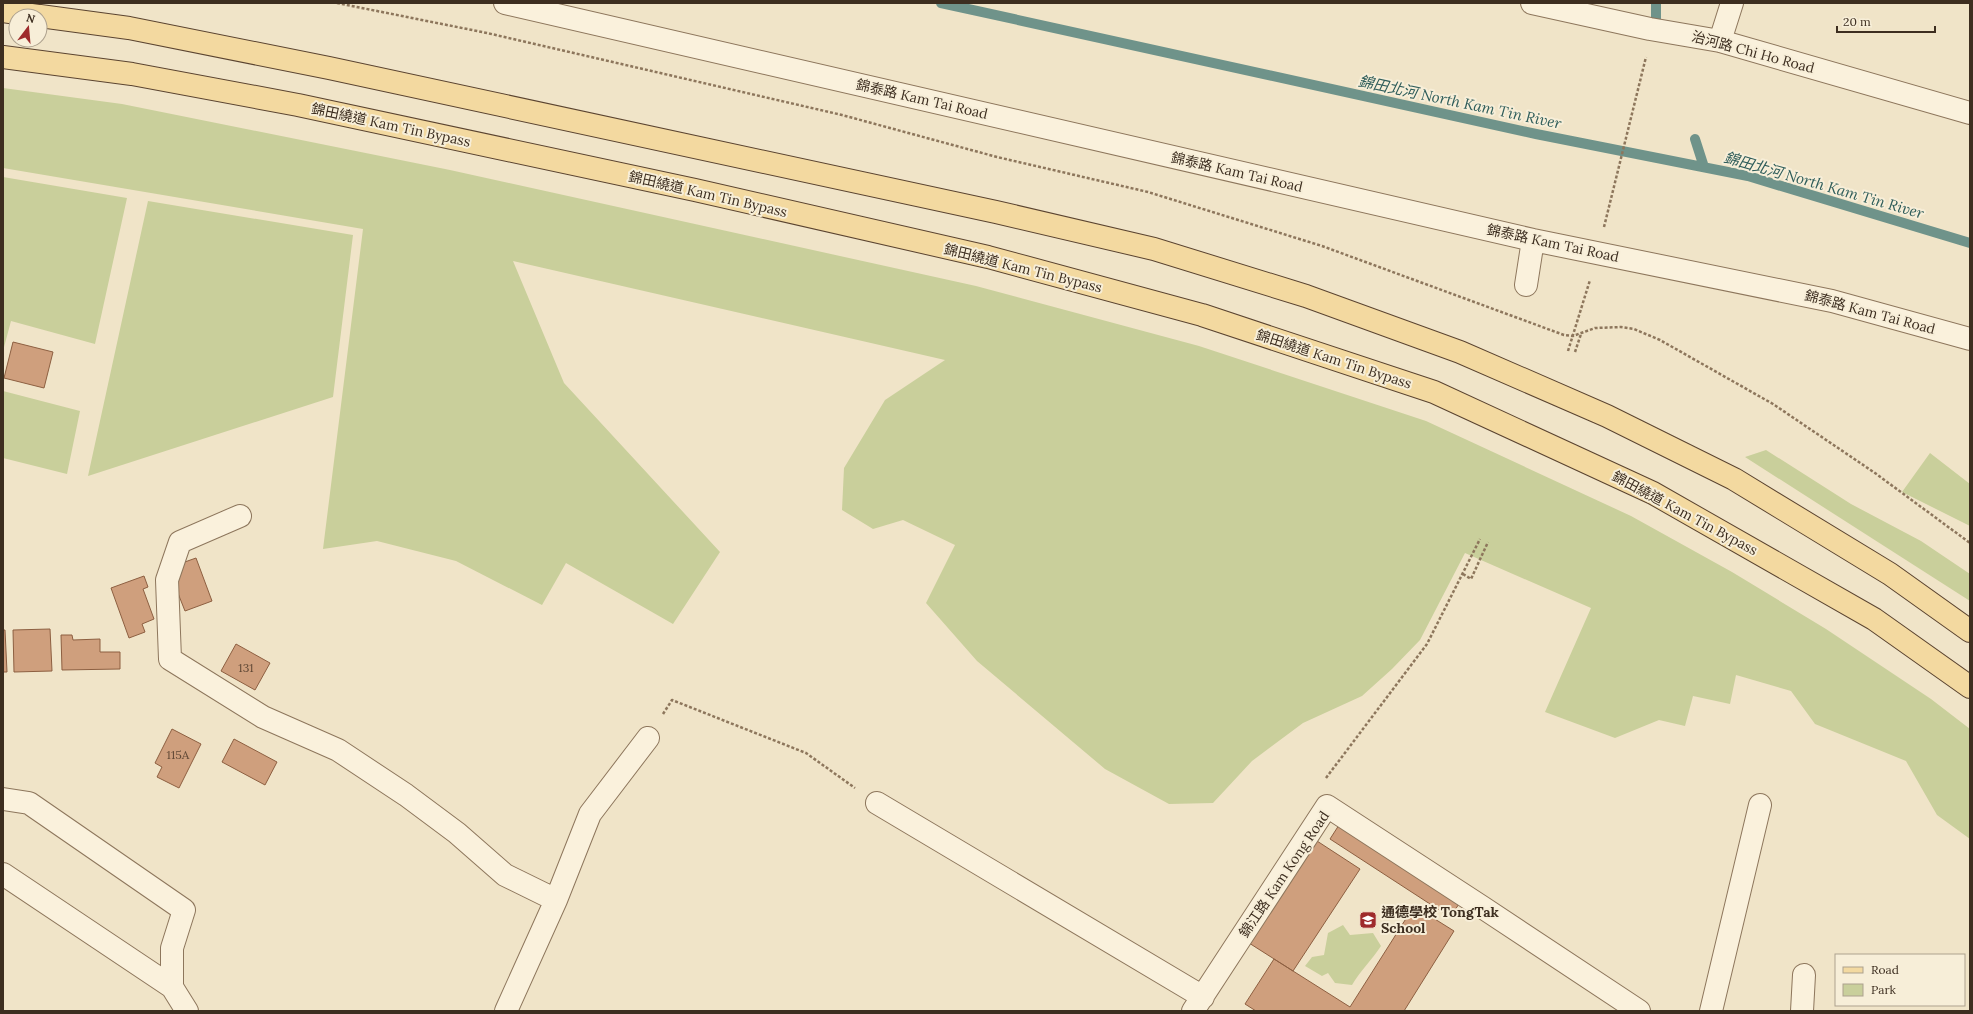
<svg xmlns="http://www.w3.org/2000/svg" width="1973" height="1014" font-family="Lora,'Noto Sans TC',serif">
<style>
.green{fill:#c9cf9b}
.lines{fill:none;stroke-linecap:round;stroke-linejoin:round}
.stream{stroke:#6f938a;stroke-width:10}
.building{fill:#cf9f7d;stroke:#8d5f41}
.minor-casing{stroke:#8d765c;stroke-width:24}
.major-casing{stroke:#5b4430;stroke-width:24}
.path{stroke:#8d765c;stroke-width:2.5;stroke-dasharray:3 2;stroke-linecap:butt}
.minor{stroke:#faf1dc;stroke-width:22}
.major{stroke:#f3d9a0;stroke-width:22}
.labels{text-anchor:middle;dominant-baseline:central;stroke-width:4;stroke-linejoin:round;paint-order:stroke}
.number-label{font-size:12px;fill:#624a37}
.street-label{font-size:14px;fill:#3d2e20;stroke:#f7eed8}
.poi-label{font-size:14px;font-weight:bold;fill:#3d2e20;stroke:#f7eed8;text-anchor:start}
.water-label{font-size:15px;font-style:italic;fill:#2f5d5a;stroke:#f7eed8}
</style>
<rect width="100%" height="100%" fill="#f0e4c8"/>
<path class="green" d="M 3,88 L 122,104 L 450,170 L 976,286 L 1199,346 L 1426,421 L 1631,516 L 1732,572 L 1826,629 L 1931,699 L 1970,729 L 1970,839 L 1937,815 L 1906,761 L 1815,724 L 1791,691 L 1736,675 L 1730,704 L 1693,696 L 1685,726 L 1659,720 L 1615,738 L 1545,712 L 1591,608 L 1465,553 L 1420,640 L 1392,669 L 1362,696 L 1303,723 L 1252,761 L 1213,803 L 1169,804 L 1105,769 L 977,661 L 926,603 L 955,545 L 903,520 L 873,529 L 842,510 L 844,468 L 885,400 L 945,360 L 513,261 L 564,383 L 720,552 L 673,624 L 566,563 L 542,605 L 456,561 L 377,541 L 323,549 L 363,229 L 3,168 Z
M 3,177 L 127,198 L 95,344 L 11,321 L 3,351 Z
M 148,201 L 353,235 L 333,397 L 88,476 Z
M 3,391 L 80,411 L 67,474 L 3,458 Z
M 1766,450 L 1851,504 L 1921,541 L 1970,574 L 1970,601 L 1745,457 Z
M 1930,453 L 1970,484 L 1970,526 L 1902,492 Z
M 1343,925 L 1350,935 L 1373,933 L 1381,946 C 1372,960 1360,971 1352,985 L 1335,983 L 1328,973 L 1322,976 L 1305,966 L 1312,957 L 1324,955 L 1328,933 Z"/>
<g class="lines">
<path class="stream" d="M 941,3 L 1536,134 L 1748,176 L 1970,243
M 1656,3 L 1656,23
M 1695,139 L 1704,167"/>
</g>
<path class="building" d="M 13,342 L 53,352 L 44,388 L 4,378 Z
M 196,558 L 212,601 L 185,611 L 168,568 Z
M 144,576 L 148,587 L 143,589 L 154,619 L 142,624 L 145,632 L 129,638 L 111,588 Z
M 50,629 L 52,671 L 14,672 L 13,630 Z
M 3,630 L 5,630 L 7,672 L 3,672 Z
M 61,635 L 72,635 L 73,640 L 100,639 L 100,652 L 120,652 L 120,669 L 62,670 Z
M 236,644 L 270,663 L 255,690 L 221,671 Z
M 172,729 L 201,744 L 179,788 L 157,777 L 162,767 L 155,763 Z
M 234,739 L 277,762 L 265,785 L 222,762 Z
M 1339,825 L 1459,904 L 1450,917 L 1330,839 Z
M 1317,841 L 1360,869 L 1293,971 L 1249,943 Z
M 1414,906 L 1454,931 L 1404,1011 L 1256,1011 L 1245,1004 L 1274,959 L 1350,1007 Z"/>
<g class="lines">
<defs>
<path id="minor" d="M 505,3 L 1533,240 L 1832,301 L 1970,339
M 1532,3 L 1650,29 L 1720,41 L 1970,113
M 1720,41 L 1732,3
M 1526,285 L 1533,240
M 240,516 L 180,542 L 167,580 L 170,659 L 263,717 L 338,750 L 406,795 L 457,833 L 505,875 L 556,900
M 3,799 L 29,803 L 184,910 L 172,948 L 172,987
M 877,803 L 1203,997
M 3,874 L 172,987 L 187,1011
M 506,1011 L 556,900 L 590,814 L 648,738
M 1193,1011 L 1327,806 L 1482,907 L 1639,1011
M 1711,1011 L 1760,805
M 1802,1011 L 1804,975"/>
<path id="major" d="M 3,11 L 38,16
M 40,16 L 129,28 L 329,68 L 996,212 L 1154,249 L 1306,296 L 1460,352 L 1607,416 L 1734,479 L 1890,574 L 1970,631
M 3,57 L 132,74 L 298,105 L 695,190 L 988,257 L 1202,315 L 1434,392 L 1653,493 L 1874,619 L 1970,687"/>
</defs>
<use href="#minor" class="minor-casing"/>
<use href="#major" class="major-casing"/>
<path class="path" d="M 337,3 L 487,33 L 842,115 L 997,157 L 1148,192 L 1322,246 L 1564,335 L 1573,336 L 1595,328 L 1621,327 L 1634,329 L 1660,340 L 1773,404 L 1875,473 L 1970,543
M 1604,227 L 1646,57
M 1568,351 L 1590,280
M 1575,352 L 1581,334
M 1463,574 L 1471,579 L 1488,542
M 663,714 L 672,700 L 806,753 L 855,788
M 1326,778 L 1427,644 L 1480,539"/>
<use href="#minor" class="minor"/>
<use href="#major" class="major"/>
</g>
<defs>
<symbol id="school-square" viewBox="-11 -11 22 22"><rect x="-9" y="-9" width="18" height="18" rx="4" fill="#9e2a2b" stroke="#f7eed8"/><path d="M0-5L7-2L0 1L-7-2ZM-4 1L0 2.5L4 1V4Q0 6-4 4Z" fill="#fff"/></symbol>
</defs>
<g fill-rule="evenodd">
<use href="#school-square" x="1358" y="910" width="20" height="20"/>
</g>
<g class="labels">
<g class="number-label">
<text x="246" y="667">131</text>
<text x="178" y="754">115A</text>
</g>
<g class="street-label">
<text transform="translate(1753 52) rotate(15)">治河路 Chi Ho Road</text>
<text transform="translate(922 99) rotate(13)">錦泰路 Kam Tai Road</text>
<text transform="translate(391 125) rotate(12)">錦田繞道 Kam Tin Bypass</text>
<text transform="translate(1237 172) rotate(13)">錦泰路 Kam Tai Road</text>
<text transform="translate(708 194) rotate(13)">錦田繞道 Kam Tin Bypass</text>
<text transform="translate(1553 243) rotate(12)">錦泰路 Kam Tai Road</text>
<text transform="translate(1023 268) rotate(14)">錦田繞道 Kam Tin Bypass</text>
<text transform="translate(1870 312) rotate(15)">錦泰路 Kam Tai Road</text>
<text transform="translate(1334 359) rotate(18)">錦田繞道 Kam Tin Bypass</text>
<text transform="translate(1685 513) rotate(28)">錦田繞道 Kam Tin Bypass</text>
<text transform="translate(1284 874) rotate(-56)">錦江路 Kam Kong Road</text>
</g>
<g class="poi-label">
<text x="1381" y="912">通德學校 TongTak<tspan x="1381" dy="16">School</tspan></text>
</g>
<g class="water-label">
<text transform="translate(1460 102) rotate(12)">錦田北河 North Kam Tin River</text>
<text transform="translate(1824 185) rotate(16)">錦田北河 North Kam Tin River</text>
</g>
</g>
<rect width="1973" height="1014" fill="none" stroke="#3d2e20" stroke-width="8"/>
<rect x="1835" y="954" width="130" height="52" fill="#f7eed8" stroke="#ada18e"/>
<rect x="1843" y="967" width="20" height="6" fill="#f3d9a0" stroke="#ada18e"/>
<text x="1871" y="974" font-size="12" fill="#3d2e20">Road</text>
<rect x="1843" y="984" width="20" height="12" fill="#c9cf9b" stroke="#ada18e"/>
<text x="1871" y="994" font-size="12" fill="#3d2e20">Park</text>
<g transform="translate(28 28) rotate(16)"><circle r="19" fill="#f7eed8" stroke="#ada18e"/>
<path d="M0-3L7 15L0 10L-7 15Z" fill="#9e2a2b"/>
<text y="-6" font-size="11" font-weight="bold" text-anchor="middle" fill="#3d2e20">N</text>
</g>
<path d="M1837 26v6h98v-6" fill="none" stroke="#3d2e20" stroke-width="2"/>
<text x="1843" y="26" font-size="12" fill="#3d2e20" stroke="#f7eed8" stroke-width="3" paint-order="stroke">20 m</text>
</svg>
